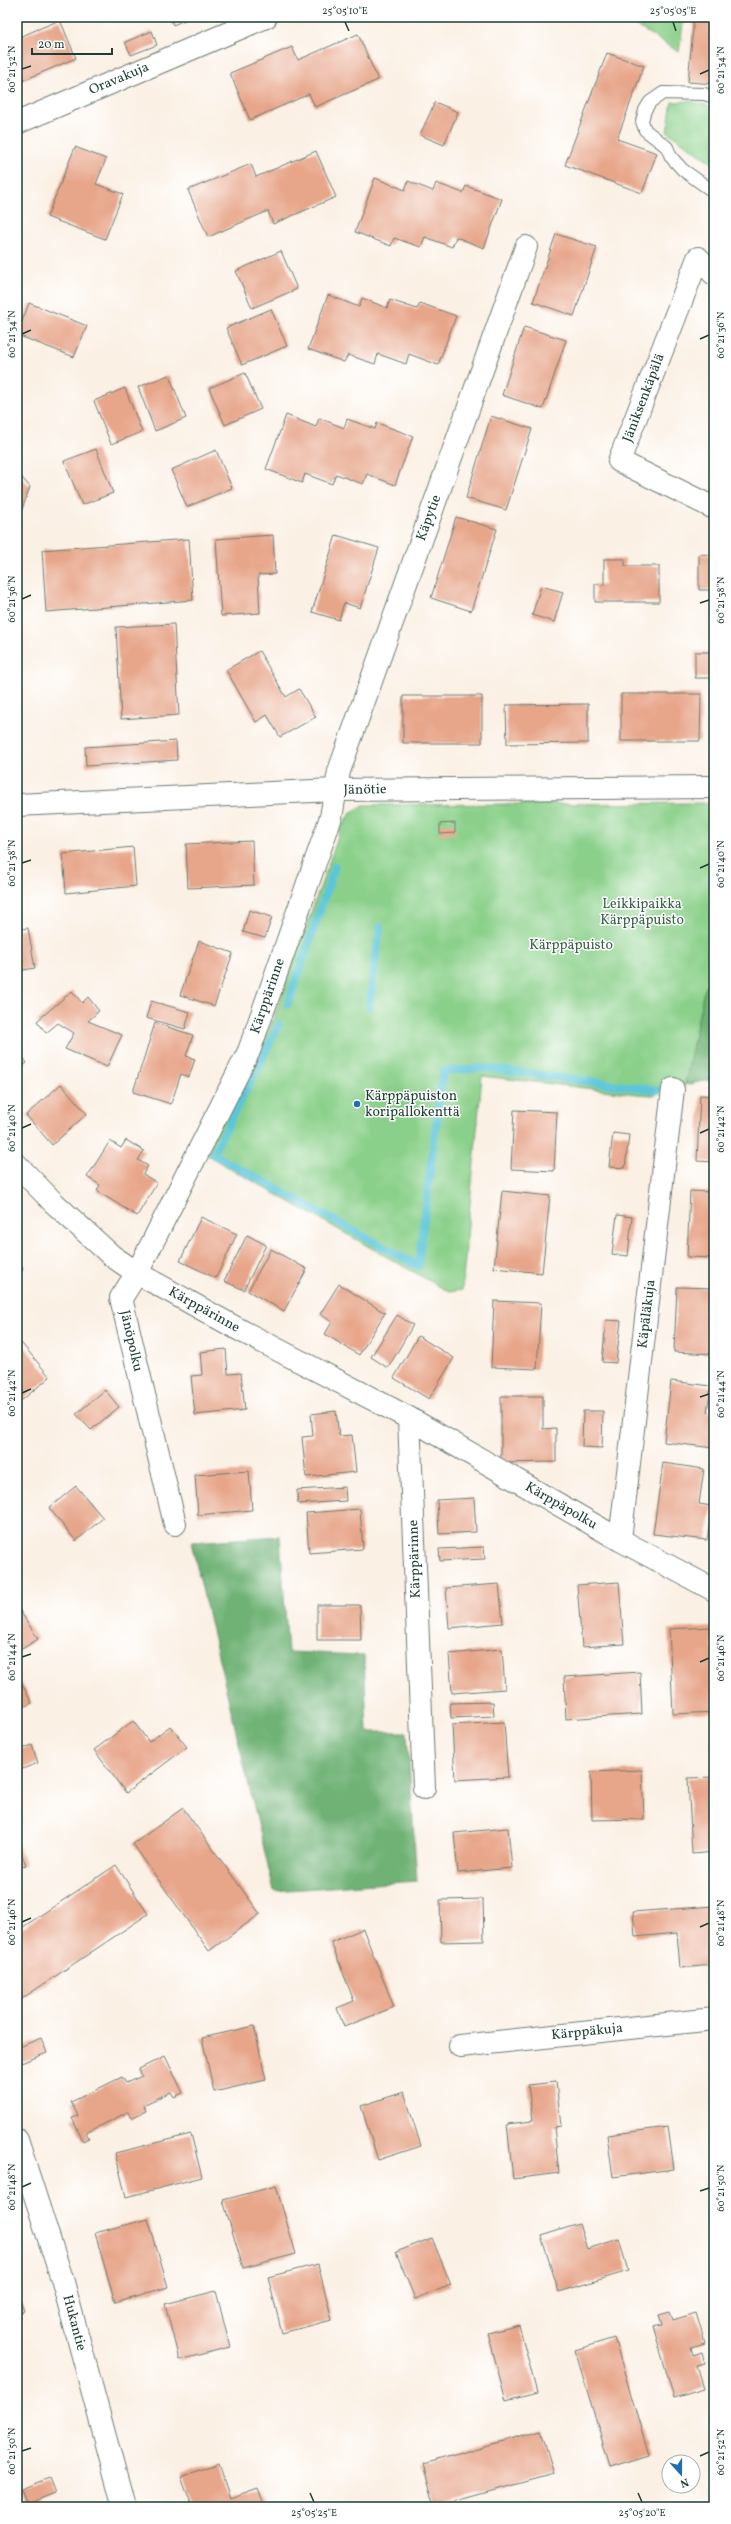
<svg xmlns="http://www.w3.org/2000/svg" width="731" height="2524" font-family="Vollkorn,serif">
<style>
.green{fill:#8bd08a;stroke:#55865f}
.forest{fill:#70b276;stroke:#487855}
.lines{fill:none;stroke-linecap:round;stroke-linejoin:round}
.stream{stroke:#5cc6d8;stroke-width:8}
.building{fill:#e7a589}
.service-casing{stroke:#6c7c72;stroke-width:14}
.minor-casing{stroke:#6c7c72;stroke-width:24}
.service{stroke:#fff;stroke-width:12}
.minor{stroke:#fff;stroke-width:22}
.ticks{fill:none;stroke:#1f3d34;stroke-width:1.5}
.poi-dot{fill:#1f6fb2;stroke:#fff;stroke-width:1.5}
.labels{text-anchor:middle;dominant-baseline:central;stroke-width:3;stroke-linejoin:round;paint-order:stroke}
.street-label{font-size:14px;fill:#1f3d34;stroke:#fff}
.park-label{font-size:14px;fill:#3a624a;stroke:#fff}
.poi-label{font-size:14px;fill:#1f3d34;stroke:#fff;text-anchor:start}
.neatline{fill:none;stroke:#1f3d34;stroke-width:1.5}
.ticks-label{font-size:10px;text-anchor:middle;fill:#1f3d34}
</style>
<rect width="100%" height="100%" fill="#fff"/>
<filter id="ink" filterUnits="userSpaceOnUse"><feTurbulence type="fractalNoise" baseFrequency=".025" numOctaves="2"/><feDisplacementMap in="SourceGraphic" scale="8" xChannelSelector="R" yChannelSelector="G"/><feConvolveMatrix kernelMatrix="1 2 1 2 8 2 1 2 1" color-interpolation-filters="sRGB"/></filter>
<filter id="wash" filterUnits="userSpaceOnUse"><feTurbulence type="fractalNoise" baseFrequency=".012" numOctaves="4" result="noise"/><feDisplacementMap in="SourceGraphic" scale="16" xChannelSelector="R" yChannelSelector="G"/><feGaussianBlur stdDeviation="0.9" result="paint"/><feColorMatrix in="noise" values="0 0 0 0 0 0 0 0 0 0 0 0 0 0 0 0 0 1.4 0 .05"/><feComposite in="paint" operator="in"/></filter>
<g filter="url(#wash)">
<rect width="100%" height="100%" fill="#fbf0e4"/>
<path class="green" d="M 622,17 L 684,17 L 679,52 Z
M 690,101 L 714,107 L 714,164 L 667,132 L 672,102 Z
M 714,803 L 714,964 L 703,995 L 685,1085 L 653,1095 L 637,1094 L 482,1076 L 462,1290 L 449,1292 L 205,1154 L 271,1025 L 342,826 L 350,813 L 364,805 Z"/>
<path class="forest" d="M 714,964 L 714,1079 L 685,1085 L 703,995 Z
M 280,1536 L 288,1652 L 364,1655 L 367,1732 L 407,1732 L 417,1881 L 274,1891 L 191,1542 Z"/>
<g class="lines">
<path class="stream" d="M 288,1004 L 335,866
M 369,1006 L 380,927
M 279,1025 L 213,1154 L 418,1266 L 443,1071 L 484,1068 L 658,1090"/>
</g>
<g id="blocks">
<path class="building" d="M 170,17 L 192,17 L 173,25 Z
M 694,17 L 714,17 L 714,84 L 688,82 Z
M 60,20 L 76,58 L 17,83 L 17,38 Z
M 152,31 L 157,45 L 131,55 L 125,42 Z
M 358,34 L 378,80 L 315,107 L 309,94 L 250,120 L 230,73 L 292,47 L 298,60 Z
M 607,53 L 644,66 L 617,139 L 657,153 L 642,193 L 565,165 Z
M 435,102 L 458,112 L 444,145 L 420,135 Z
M 75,147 L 106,159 L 96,184 L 123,194 L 105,239 L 47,217 Z
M 316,151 L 336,197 L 273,224 L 268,211 L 208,237 L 188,190 L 251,164 L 256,177 Z
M 375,178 L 405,190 L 408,181 L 433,191 L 436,183 L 463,193 L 466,186 L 502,199 L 484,248 L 456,237 L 452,247 L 425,237 L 421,247 L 394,238 L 391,246 L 355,232 Z
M 556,234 L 597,247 L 574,316 L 533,302 Z
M 281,251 L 297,289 L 252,308 L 236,271 Z
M 328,295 L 359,307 L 362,298 L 387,308 L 390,300 L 417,309 L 420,303 L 456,316 L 438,365 L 409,354 L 406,364 L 378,354 L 375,364 L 348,355 L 344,362 L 308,349 Z
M 29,303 L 87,326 L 74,357 L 17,335 Z
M 271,309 L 287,346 L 242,365 L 226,328 Z
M 524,327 L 566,340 L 543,409 L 502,395 Z
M 245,373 L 261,409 L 225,425 L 209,388 Z
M 169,375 L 186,418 L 155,431 L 138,387 Z
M 125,388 L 142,432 L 111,444 L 94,401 Z
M 286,415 L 316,427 L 319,418 L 344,428 L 347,419 L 375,429 L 377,423 L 413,436 L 395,485 L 367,474 L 363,484 L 336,474 L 332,484 L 305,474 L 302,483 L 266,469 Z
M 491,416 L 532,429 L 506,510 L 466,498 Z
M 96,449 L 113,493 L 82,505 L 64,461 Z
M 216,450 L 232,488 L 187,507 L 171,470 Z
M 17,472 L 30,487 L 17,523 Z
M 456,517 L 497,529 L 471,611 L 431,598 Z
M 273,535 L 275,574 L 258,575 L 260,613 L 221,616 L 216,539 Z
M 336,535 L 379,548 L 360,608 L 344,603 L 339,620 L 312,612 Z
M 189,539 L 193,600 L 46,612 L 42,550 Z
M 699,554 L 714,555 L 714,590 L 699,590 Z
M 604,559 L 625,559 L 625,566 L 659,566 L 659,602 L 595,602 L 595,584 L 604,585 Z
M 541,586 L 563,592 L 554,622 L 532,615 Z
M 174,624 L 179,715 L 121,719 L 116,627 Z
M 259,651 L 286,697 L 299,689 L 316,717 L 280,737 L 267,715 L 256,722 L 226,670 Z
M 695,652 L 714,652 L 714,678 L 695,678 Z
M 621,694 L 701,694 L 700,741 L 621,741 Z
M 403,696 L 482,696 L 482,743 L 403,743 Z
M 588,704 L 588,743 L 507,744 L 506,705 Z
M 176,741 L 177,760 L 86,766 L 85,747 Z
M 455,823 L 455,833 L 440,834 L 440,824 Z
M 252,841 L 254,885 L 188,888 L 186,844 Z
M 133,847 L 136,886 L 66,893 L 63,854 Z
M 249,910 L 272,917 L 265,938 L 243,932 Z
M 28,928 L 35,968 L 18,971 L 17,930 Z
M 199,941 L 233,953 L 214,1006 L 180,995 Z
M 72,991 L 82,1003 L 88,997 L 99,1011 L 88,1021 L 122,1035 L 107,1067 L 65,1049 L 74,1033 L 58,1023 L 46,1033 L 37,1021 Z
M 151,1001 L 190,1012 L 185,1029 L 146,1018 Z
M 155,1023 L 193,1035 L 186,1056 L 195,1059 L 189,1077 L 181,1074 L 171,1104 L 133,1092 Z
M 17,1049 L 27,1063 L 17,1069 Z
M 61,1084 L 87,1114 L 52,1145 L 26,1115 Z
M 700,1095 L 714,1096 L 714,1162 L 697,1161 Z
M 514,1110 L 557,1112 L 554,1171 L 511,1169 Z
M 613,1133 L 629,1135 L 625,1168 L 609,1167 Z
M 126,1140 L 144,1151 L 138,1160 L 148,1166 L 143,1174 L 157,1183 L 137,1216 L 97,1191 L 100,1185 L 87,1177 L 110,1141 L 121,1148 Z
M 502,1191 L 550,1196 L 542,1273 L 494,1268 Z
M 690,1191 L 714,1192 L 714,1258 L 687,1257 Z
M 617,1215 L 632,1217 L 628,1256 L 612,1254 Z
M 201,1217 L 237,1234 L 216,1278 L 180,1261 Z
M 247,1235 L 266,1245 L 244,1290 L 224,1281 Z
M 271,1249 L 307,1269 L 284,1311 L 248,1291 Z
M 17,1252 L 23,1270 L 17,1272 Z
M 339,1284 L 385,1313 L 359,1355 L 325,1334 L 332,1322 L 320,1314 Z
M 677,1287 L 714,1288 L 714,1354 L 674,1352 Z
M 494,1301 L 541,1303 L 537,1369 L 491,1367 Z
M 397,1315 L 413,1325 L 388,1368 L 371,1357 Z
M 606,1320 L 621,1321 L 616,1363 L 602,1362 Z
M 418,1336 L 454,1358 L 429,1399 L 394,1378 Z
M 17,1338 L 50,1377 L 17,1404 Z
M 226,1349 L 228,1374 L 241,1373 L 245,1410 L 195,1415 L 191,1376 L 202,1375 L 200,1352 Z
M 671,1381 L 711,1386 L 707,1412 L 714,1413 L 714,1448 L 664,1442 Z
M 105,1390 L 119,1407 L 91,1430 L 76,1414 Z
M 501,1396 L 543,1396 L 543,1429 L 556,1428 L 556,1462 L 501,1463 Z
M 336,1411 L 339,1436 L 352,1435 L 356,1472 L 306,1477 L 302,1437 L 313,1436 L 311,1414 Z
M 583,1411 L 603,1411 L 602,1448 L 582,1447 Z
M 663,1463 L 704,1469 L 699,1504 L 712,1506 L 707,1540 L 653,1534 Z
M 249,1471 L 252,1510 L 198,1515 L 195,1475 Z
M 76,1486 L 103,1518 L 76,1541 L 49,1508 Z
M 345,1487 L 346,1501 L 298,1504 L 297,1490 Z
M 474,1498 L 476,1532 L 439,1534 L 437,1500 Z
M 360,1509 L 363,1549 L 309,1553 L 306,1513 Z
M 484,1547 L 485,1559 L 440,1561 L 439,1549 Z
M 619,1582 L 624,1644 L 582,1647 L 577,1585 Z
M 499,1584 L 503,1623 L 449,1628 L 446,1588 Z
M 317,1605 L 360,1605 L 361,1640 L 317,1640 Z
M 17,1606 L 38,1639 L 17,1652 Z
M 712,1627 L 714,1712 L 673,1714 L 669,1629 Z
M 502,1649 L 505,1689 L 452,1693 L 449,1654 Z
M 640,1672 L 642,1714 L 566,1719 L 564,1677 Z
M 21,1682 L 32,1703 L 17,1710 L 17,1684 Z
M 493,1702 L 494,1716 L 451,1718 L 450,1703 Z
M 133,1721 L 149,1742 L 170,1726 L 187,1747 L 126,1793 L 94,1750 Z
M 504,1722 L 508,1777 L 455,1780 L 452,1725 Z
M 32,1745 L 38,1763 L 17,1771 L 17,1751 Z
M 642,1770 L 644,1819 L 592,1820 L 591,1772 Z
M 714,1777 L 714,1852 L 692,1854 L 688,1778 Z
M 183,1808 L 260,1914 L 209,1951 L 133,1844 Z
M 508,1828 L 512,1868 L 458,1873 L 454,1833 Z
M 17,1841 L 26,1865 L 17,1868 Z
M 116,1865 L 148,1914 L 17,2002 L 17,1931 Z
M 483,1899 L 484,1941 L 441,1942 L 440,1900 Z
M 714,1906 L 714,1965 L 680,1968 L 677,1933 L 635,1937 L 633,1912 Z
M 363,1929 L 394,2007 L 344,2027 L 337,2008 L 354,2001 L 331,1942 Z
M 254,2026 L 266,2080 L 214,2092 L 202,2038 Z
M 41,2038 L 47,2053 L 21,2063 L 17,2048 Z
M 165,2056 L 183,2093 L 174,2097 L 171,2092 L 143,2105 L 146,2111 L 131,2118 L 128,2112 L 86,2133 L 89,2138 L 83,2141 L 72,2118 L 78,2116 L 71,2102 L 122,2077 L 126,2083 L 142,2076 L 139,2069 Z
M 556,2082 L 561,2126 L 554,2127 L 559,2173 L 513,2179 L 507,2124 L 533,2121 L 528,2085 Z
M 404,2092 L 421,2146 L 378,2160 L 361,2106 Z
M 668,2127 L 674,2169 L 613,2177 L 607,2135 Z
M 191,2134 L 202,2177 L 126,2197 L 115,2153 Z
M 276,2186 L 296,2254 L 243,2268 L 223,2200 Z
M 148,2219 L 168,2287 L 115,2302 L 95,2233 Z
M 579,2224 L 587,2249 L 619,2239 L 628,2271 L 559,2292 L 541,2236 Z
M 432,2238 L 451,2285 L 415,2299 L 396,2252 Z
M 318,2264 L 332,2320 L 282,2333 L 268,2277 Z
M 216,2291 L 230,2347 L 179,2360 L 165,2304 Z
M 17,2293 L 24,2311 L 17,2314 Z
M 670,2312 L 673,2320 L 696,2313 L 705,2343 L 691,2347 L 693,2355 L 702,2352 L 705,2364 L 697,2366 L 704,2389 L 674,2398 L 653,2326 L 662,2324 L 659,2315 Z
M 519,2325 L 537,2393 L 506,2401 L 488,2333 Z
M 614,2338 L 649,2455 L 610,2467 L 575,2350 Z
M 541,2430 L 554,2474 L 435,2507 L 423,2464 Z
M 218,2463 L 230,2498 L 258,2488 L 265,2507 L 192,2507 L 181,2477 Z
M 49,2478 L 55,2493 L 27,2504 L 21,2489 Z"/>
</g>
</g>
<g filter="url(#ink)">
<use href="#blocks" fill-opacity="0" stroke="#6c7c72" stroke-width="1"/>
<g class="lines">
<defs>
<path id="service" d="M 714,97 L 704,94 L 663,93 L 650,102 L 645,110 L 642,121 L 645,130 L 667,147 L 671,157 L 683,170 L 714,192"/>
<path id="minor" d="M 17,123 L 266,17
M 714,274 L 698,258 L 619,461 L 714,508
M 17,805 L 335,790 L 714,787
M 17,1165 L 54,1203 L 112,1256 L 137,1273 L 238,1329 L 409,1418 L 620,1540 L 714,1590
M 409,1418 L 424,1788
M 175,1524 L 121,1298 L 137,1273 L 249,1051 L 331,817 L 339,771 L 526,247
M 620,1540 L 673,1089
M 460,2046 L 714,2019
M 17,2140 L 63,2282 L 124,2507"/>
</defs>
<use href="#service" class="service-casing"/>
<use href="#minor" class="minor-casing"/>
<use href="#service" class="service"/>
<use href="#minor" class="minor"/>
</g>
</g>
<path class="ticks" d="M 345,22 L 349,31M 673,22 L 676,31M 22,69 L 31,66M 700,74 L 709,70M 22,334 L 31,330M 700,339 L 709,335M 22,599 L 31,595M 700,603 L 709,600M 22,863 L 31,860M 700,868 L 709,864M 22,1128 L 31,1124M 700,1133 L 709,1129M 22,1393 L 31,1389M 700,1397 L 709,1394M 22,1657 L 31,1654M 700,1662 L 709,1658M 22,1922 L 31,1918M 700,1927 L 709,1923M 22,2187 L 31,2183M 700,2191 L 709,2188M 22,2451 L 31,2448M 700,2456 L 709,2452M 310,2493 L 314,2502M 638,2493 L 642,2502"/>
<circle class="poi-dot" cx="357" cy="1104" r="4"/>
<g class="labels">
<g class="street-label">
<text transform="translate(119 79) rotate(-23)">Oravakuja</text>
<text transform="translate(644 398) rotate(-69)">Jäniksenkäpälä</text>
<text transform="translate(429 518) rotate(-70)">Käpytie</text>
<text transform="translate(365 790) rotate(-1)">Jänötie</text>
<text transform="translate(268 996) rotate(-71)">Kärppärinne</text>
<text transform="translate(204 1310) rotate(29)">Kärppärinne</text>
<text transform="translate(647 1314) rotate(-83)">Käpäläkuja</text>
<text transform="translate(131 1341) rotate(77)">Jänöpolku</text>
<text transform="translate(561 1506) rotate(30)">Kärppäpolku</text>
<text transform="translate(415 1559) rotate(-92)">Kärppärinne</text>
<text transform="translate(587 2032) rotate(-6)">Kärppäkuja</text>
<text transform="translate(74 2323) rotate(75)">Hukantie</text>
</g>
<g class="park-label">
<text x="642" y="904">Leikkipaikka<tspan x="642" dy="16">Kärppäpuisto</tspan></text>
<text x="571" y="945">Kärppäpuisto</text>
</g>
<g class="poi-label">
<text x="365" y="1096">Kärppäpuiston<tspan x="365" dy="16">koripallokenttä</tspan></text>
</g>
</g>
<rect width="731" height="2524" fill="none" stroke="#fff" stroke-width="44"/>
<g transform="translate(681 2474) rotate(159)"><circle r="19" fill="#ffffff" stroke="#a5b1ae"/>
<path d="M0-3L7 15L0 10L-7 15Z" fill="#1f6fb2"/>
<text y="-6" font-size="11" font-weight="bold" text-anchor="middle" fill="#1f3d34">N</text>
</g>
<path d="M32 48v6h80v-6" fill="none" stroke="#1f3d34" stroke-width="2"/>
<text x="38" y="48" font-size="12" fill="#1f3d34" stroke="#ffffff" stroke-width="3" paint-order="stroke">20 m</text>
<rect x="22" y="22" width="687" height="2480" class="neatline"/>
<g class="ticks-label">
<text x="345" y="14">25°05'10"E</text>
<text x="673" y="14">25°05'05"E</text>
<text transform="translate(11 69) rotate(-90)" y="4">60°21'32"N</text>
<text transform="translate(720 70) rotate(-90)" y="4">60°21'34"N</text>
<text transform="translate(11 334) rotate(-90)" y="4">60°21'34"N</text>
<text transform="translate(720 335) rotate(-90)" y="4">60°21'36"N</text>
<text transform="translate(11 599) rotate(-90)" y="4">60°21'36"N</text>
<text transform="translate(720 600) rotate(-90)" y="4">60°21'38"N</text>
<text transform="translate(11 863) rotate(-90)" y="4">60°21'38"N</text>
<text transform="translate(720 864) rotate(-90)" y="4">60°21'40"N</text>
<text transform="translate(11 1128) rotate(-90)" y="4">60°21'40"N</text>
<text transform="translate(720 1129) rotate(-90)" y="4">60°21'42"N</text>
<text transform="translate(11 1393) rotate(-90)" y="4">60°21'42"N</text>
<text transform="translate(720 1394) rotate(-90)" y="4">60°21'44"N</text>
<text transform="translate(11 1657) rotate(-90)" y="4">60°21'44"N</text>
<text transform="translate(720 1658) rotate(-90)" y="4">60°21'46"N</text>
<text transform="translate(11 1922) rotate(-90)" y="4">60°21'46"N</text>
<text transform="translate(720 1923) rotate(-90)" y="4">60°21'48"N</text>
<text transform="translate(11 2187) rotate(-90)" y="4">60°21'48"N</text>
<text transform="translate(720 2188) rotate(-90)" y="4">60°21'50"N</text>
<text transform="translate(11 2451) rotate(-90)" y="4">60°21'50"N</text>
<text transform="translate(720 2452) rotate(-90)" y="4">60°21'52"N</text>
<text x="314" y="2516">25°05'25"E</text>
<text x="642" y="2516">25°05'20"E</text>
</g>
</svg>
